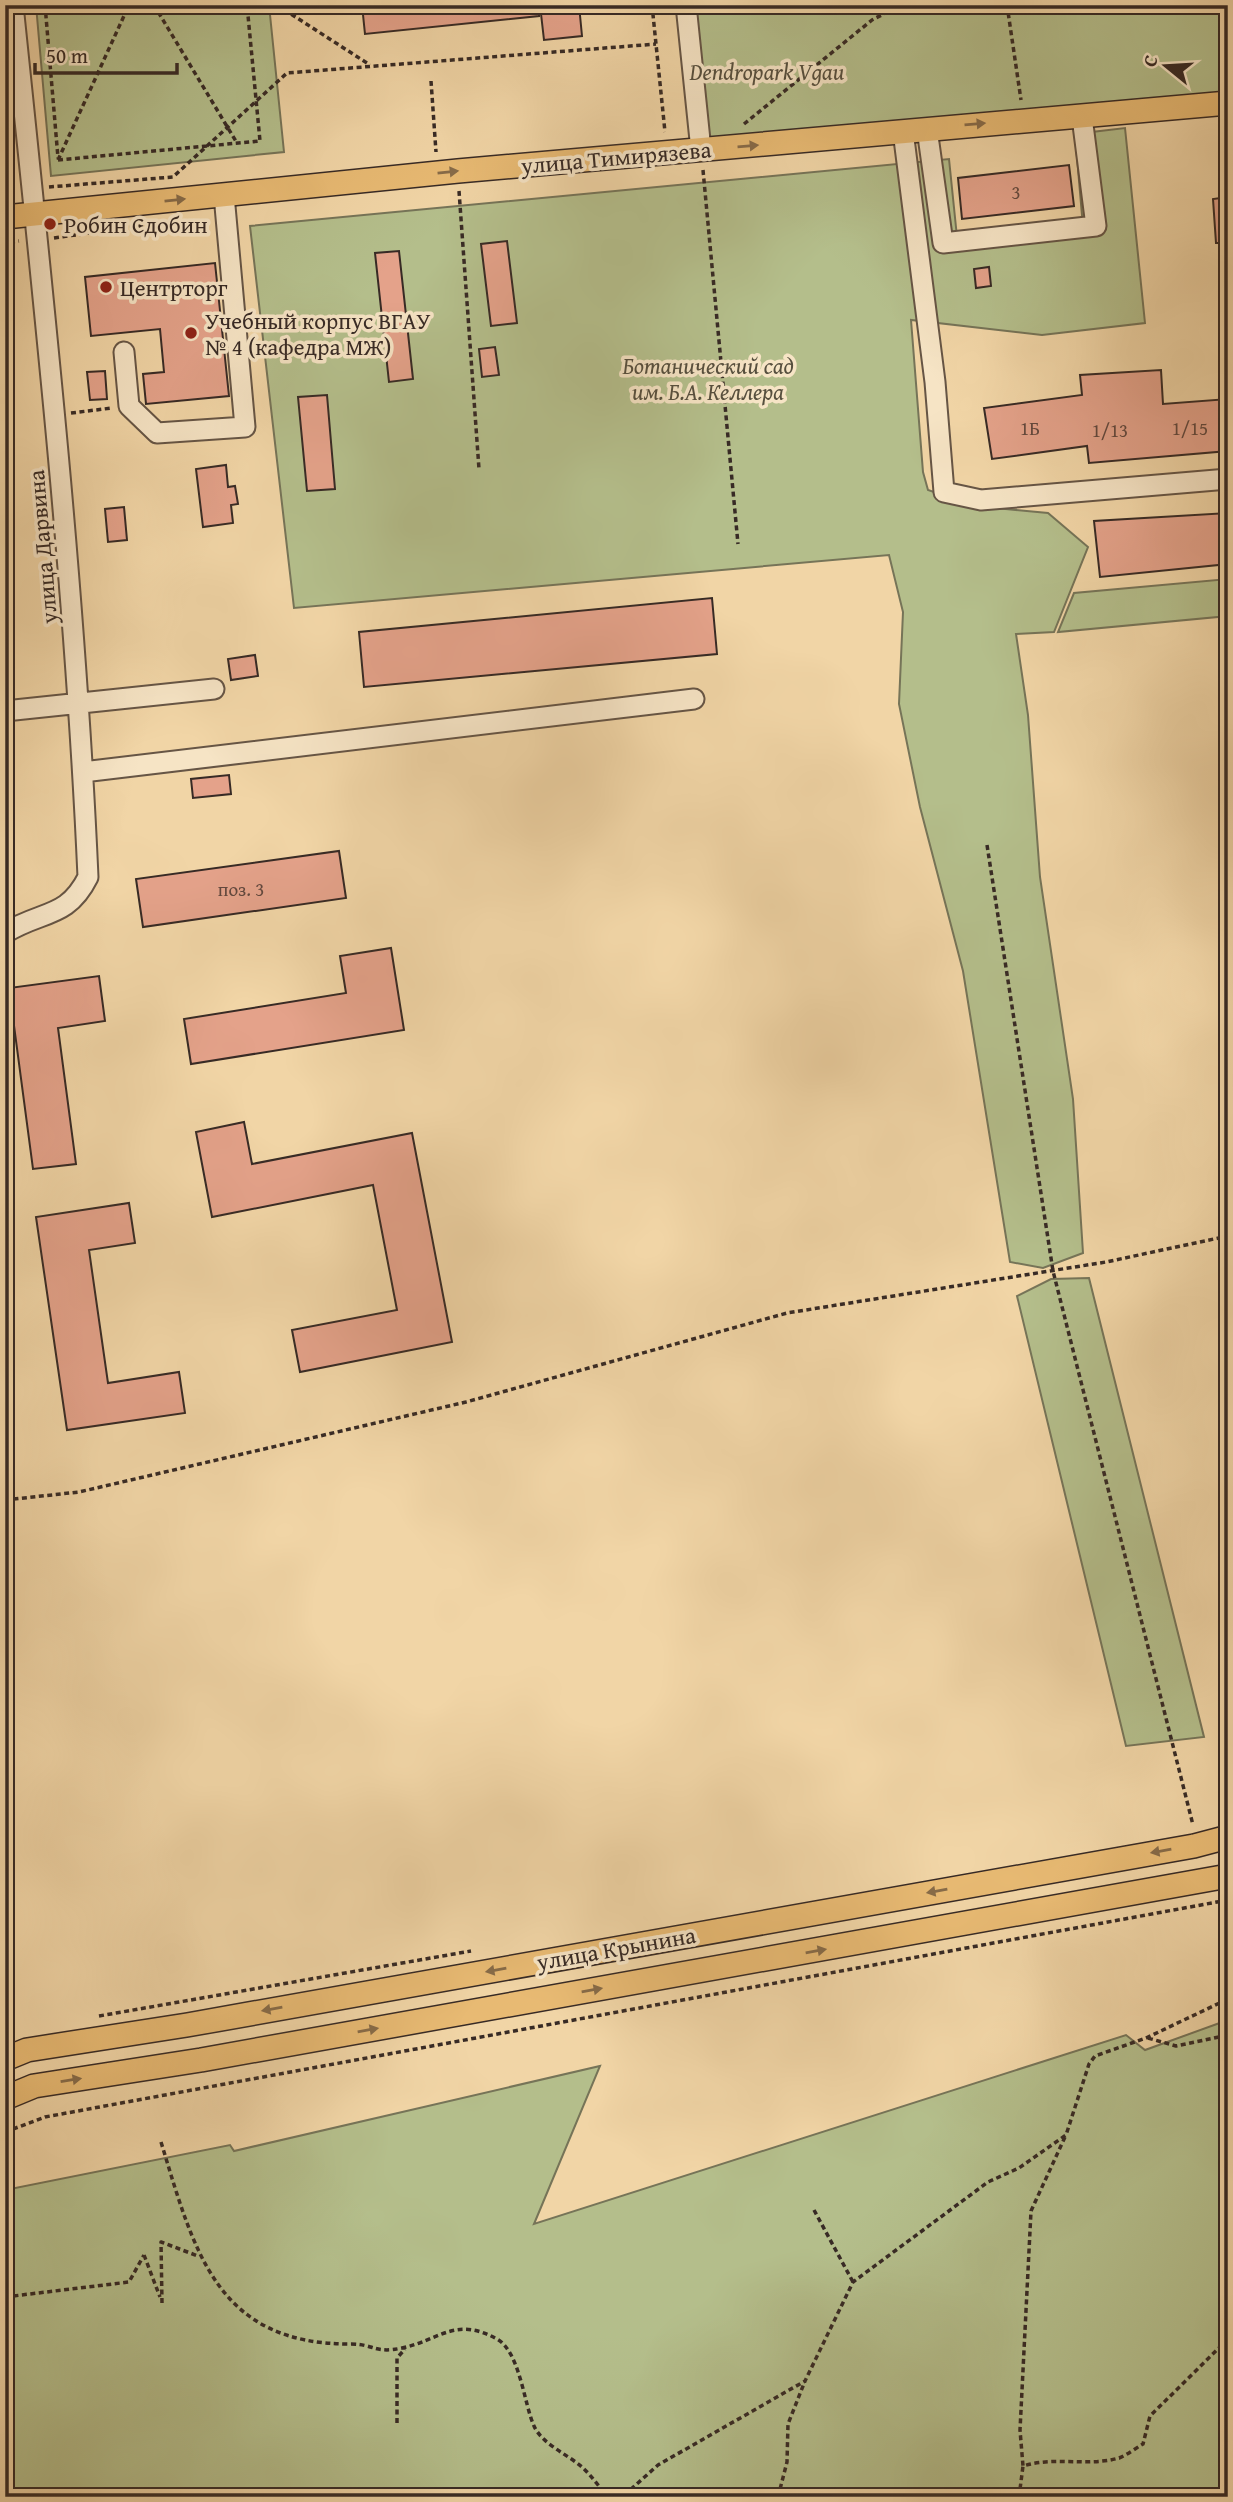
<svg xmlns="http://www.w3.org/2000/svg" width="1233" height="2502" font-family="'Gentium Book Plus',serif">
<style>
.green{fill:#b4be8b;stroke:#767458;stroke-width:2}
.building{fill:#e4a28a;stroke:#372a25;stroke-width:2}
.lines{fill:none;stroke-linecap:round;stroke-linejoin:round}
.minor-casing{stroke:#665545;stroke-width:23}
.major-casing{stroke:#372a25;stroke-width:26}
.path{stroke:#372a25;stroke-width:3.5;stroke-dasharray:5 3.5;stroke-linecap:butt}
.minor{stroke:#f6e4c5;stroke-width:19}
.major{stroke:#e8ba73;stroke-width:23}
.oneway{fill:#876b48}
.poi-dot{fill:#8f2418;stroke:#f6e4c5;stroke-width:2.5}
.labels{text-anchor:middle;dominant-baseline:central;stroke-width:7;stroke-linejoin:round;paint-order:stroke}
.number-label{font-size:19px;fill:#62483e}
.park-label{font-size:23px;font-style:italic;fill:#564f3e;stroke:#f6e4c5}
.street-label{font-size:23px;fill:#372a25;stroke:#f6e4c5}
.poi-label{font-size:23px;fill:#372a25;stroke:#f6e4c5;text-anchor:start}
</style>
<rect width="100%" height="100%" fill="#f1d5a6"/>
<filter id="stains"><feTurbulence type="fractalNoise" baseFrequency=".00286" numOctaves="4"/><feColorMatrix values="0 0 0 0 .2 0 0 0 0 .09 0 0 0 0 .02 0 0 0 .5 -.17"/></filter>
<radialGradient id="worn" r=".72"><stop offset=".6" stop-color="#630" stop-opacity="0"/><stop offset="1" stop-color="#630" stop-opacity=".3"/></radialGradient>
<path class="green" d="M 36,5 L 269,5 L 284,152 L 51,176 Z
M 693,5 L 1228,5 L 1228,98 L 707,143 Z
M 1125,128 L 1145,323 L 1042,335 L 911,320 L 923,472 L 928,490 L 975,506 L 1048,513 L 1088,547 L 1054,632 L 1016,634 L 1028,715 L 1040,877 L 1073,1099 L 1083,1253 L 1043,1268 L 1010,1262 L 963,971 L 920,807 L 899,704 L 903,612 L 889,555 L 294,608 L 250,226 L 949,159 L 957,237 L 1083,227 L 1075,134 Z
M 1228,579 L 1228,616 L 1058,632 L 1074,593 Z
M 1089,1278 L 1204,1737 L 1126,1746 L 1017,1296 L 1051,1279 Z
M 1228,2020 L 1228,2497 L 5,2497 L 5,2190 L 230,2145 L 234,2151 L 600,2066 L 534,2224 L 1126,2035 L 1145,2050 Z"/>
<path class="building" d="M 362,5 L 539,5 L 539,16 L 365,34 Z
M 540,5 L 579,5 L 582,36 L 544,40 Z
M 1069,165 L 1074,206 L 962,219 L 958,178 Z
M 1228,197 L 1228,243 L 1216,243 L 1213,199 Z
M 507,241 L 517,323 L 491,326 L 481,244 Z
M 399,251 L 413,379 L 389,382 L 375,253 Z
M 215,263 L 229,396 L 146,404 L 143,374 L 164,372 L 160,329 L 91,336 L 85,277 Z
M 989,267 L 991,286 L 976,288 L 974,269 Z
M 495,347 L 499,375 L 482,377 L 479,349 Z
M 1161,370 L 1163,404 L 1228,399 L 1228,451 L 1089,463 L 1087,446 L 992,459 L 984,408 L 1082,395 L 1080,375 Z
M 105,371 L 107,399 L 90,400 L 87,372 Z
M 327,395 L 335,489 L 307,491 L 298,397 Z
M 226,465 L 228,487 L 235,486 L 238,504 L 231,505 L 233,523 L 203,527 L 196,469 Z
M 124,507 L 127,540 L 108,542 L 105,509 Z
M 1228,513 L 1228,564 L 1100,577 L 1094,521 Z
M 712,598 L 717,654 L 364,687 L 359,632 Z
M 255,655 L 258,676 L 231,680 L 228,659 Z
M 229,775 L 231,794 L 193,798 L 191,779 Z
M 339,851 L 346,898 L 143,927 L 136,879 Z
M 391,948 L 404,1030 L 191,1064 L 184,1019 L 346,993 L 340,956 Z
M 99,976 L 105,1021 L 58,1028 L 76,1164 L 33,1169 L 9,988 Z
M 244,1122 L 252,1164 L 412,1133 L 452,1342 L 300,1372 L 292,1330 L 397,1310 L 373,1185 L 212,1217 L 196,1132 Z
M 129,1203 L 135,1243 L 89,1250 L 108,1383 L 179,1372 L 185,1413 L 67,1430 L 36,1217 Z"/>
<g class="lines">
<defs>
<path id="minor" d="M 686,5 L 701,150
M 927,129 L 943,243 L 1096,226 L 1082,117
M 903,131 L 935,382 L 944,492 L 981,500 L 1228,479
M 124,352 L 129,406 L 157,433 L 245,427 L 224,195
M 5,711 L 214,689
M 83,772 L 694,699
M 5,933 C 42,910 67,919 88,877 C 75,585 43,295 13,5"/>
<path id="major" d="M 5,217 L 458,171 L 1228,103
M 5,2059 L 27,2050 L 187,2025 L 1194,1846 L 1228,1837
M 5,2098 L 34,2086 L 201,2060 L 1228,1876"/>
</defs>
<use href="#minor" class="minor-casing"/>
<use href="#major" class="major-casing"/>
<path class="path" d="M 45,5 L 58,158
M 154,5 L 237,143
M 277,5 L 370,65
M 652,5 L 665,132
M 1007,5 L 1021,100
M 431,81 L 436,152
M 744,124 L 872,20 L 901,5
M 5,157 L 8,197
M 58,160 L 260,141 L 247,5
M 58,160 L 129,5
M 703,170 L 738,544
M 49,187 L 173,177 L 287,73 L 656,44
M 459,191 L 479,469
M 54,238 L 161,223
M 10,242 L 19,241
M 71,413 L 112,408
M 987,845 L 1053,1271 L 1193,1825
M 5,1469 L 9,1499
M 5,1500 L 79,1492 L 466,1402 L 787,1313 L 1106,1262 L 1228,1236
M 99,2016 L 471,1951
M 1148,2038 L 1176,2046 L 1228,2035
M 5,2132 L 45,2117 L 1228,1900
M 1065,2137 L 1031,2211 L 1020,2430 L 1023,2466 C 1055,2456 1087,2467 1119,2458 C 1127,2455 1136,2448 1143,2444 L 1150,2416 L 1228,2339
M 161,2142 C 194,2250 216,2345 351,2344 C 374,2344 375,2354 402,2348 C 440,2340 455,2316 497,2339 C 520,2352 524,2404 534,2426 C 542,2444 567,2454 582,2467 C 591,2475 598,2486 607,2495 L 629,2491 L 658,2465 L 805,2381 L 853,2282 L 988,2182 L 1019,2168 L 1066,2135 L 1089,2064 L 1095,2056 L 1146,2038 L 1228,1999
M 814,2210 L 853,2282
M 144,2255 L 160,2297
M 5,2297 L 129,2282 L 144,2255
M 162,2303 L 161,2242 L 198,2256
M 397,2423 L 397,2358 L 405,2349
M 778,2497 L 787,2462 L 788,2424 L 805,2381
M 1019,2497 L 1023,2466"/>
<use href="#minor" class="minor"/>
<use href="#major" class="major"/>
</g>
<defs><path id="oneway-solid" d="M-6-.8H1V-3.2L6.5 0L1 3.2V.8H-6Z" transform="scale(1.75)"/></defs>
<g class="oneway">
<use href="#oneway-solid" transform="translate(975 124) rotate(-5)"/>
<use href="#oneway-solid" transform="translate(748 146) rotate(-5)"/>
<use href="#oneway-solid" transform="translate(448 172) rotate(-6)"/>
<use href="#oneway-solid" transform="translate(175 200) rotate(-6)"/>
<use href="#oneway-solid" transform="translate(1161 1851) rotate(170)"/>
<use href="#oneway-solid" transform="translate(937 1891) rotate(170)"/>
<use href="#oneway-solid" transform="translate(816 1951) rotate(-10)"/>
<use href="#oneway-solid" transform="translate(496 1970) rotate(170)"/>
<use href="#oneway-solid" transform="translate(592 1990) rotate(-10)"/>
<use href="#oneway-solid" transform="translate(272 2009) rotate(170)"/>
<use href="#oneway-solid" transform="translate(368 2030) rotate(-10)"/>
<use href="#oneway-solid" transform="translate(71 2080) rotate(-9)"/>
</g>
<g class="poi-dot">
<circle cx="50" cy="224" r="7"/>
<circle cx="106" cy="287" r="7"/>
<circle cx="191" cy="333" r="7"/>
</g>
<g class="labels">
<g class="number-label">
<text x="1016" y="192">3</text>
<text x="1030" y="428">1Б</text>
<text x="1190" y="428">1/15</text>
<text x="1110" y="430">1/13</text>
<text x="241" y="889">поз. 3</text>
</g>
<g class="park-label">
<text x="767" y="71">Dendropark Vgau</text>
<text x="708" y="365">Ботанический сад<tspan x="708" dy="26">им. Б.А. Келлера</tspan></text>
</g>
<g class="street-label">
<text transform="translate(616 157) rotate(-5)">улица Тимирязева</text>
<text transform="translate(42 547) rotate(-95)">улица Дарвина</text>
<text transform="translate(616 1948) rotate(-10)">улица Крынина</text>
</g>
<g class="poi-label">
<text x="64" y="224">Робин Сдобин</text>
<text x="120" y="287">Центрторг</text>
<text x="205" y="320">Учебный корпус ВГАУ<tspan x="205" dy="26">№ 4 (кафедра МЖ)</tspan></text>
</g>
</g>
<rect width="1233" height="2502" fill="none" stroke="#f1d5a6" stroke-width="28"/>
<rect x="7" y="7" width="1219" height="2488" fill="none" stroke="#372a25" stroke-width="3.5"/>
<rect x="14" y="14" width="1205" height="2474" fill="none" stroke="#372a25" stroke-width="2"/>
<g transform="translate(1166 66) rotate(288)" stroke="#f6e4c5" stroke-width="5" paint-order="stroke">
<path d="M0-5L12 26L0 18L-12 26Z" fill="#372a25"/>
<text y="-10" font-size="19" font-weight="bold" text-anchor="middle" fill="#372a25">С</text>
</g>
<path d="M35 63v10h142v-10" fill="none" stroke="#372a25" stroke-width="3.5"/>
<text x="46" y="63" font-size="21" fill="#372a25" stroke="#f6e4c5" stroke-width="5" paint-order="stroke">50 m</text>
<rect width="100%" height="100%" filter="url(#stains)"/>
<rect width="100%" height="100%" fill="url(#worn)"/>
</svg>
